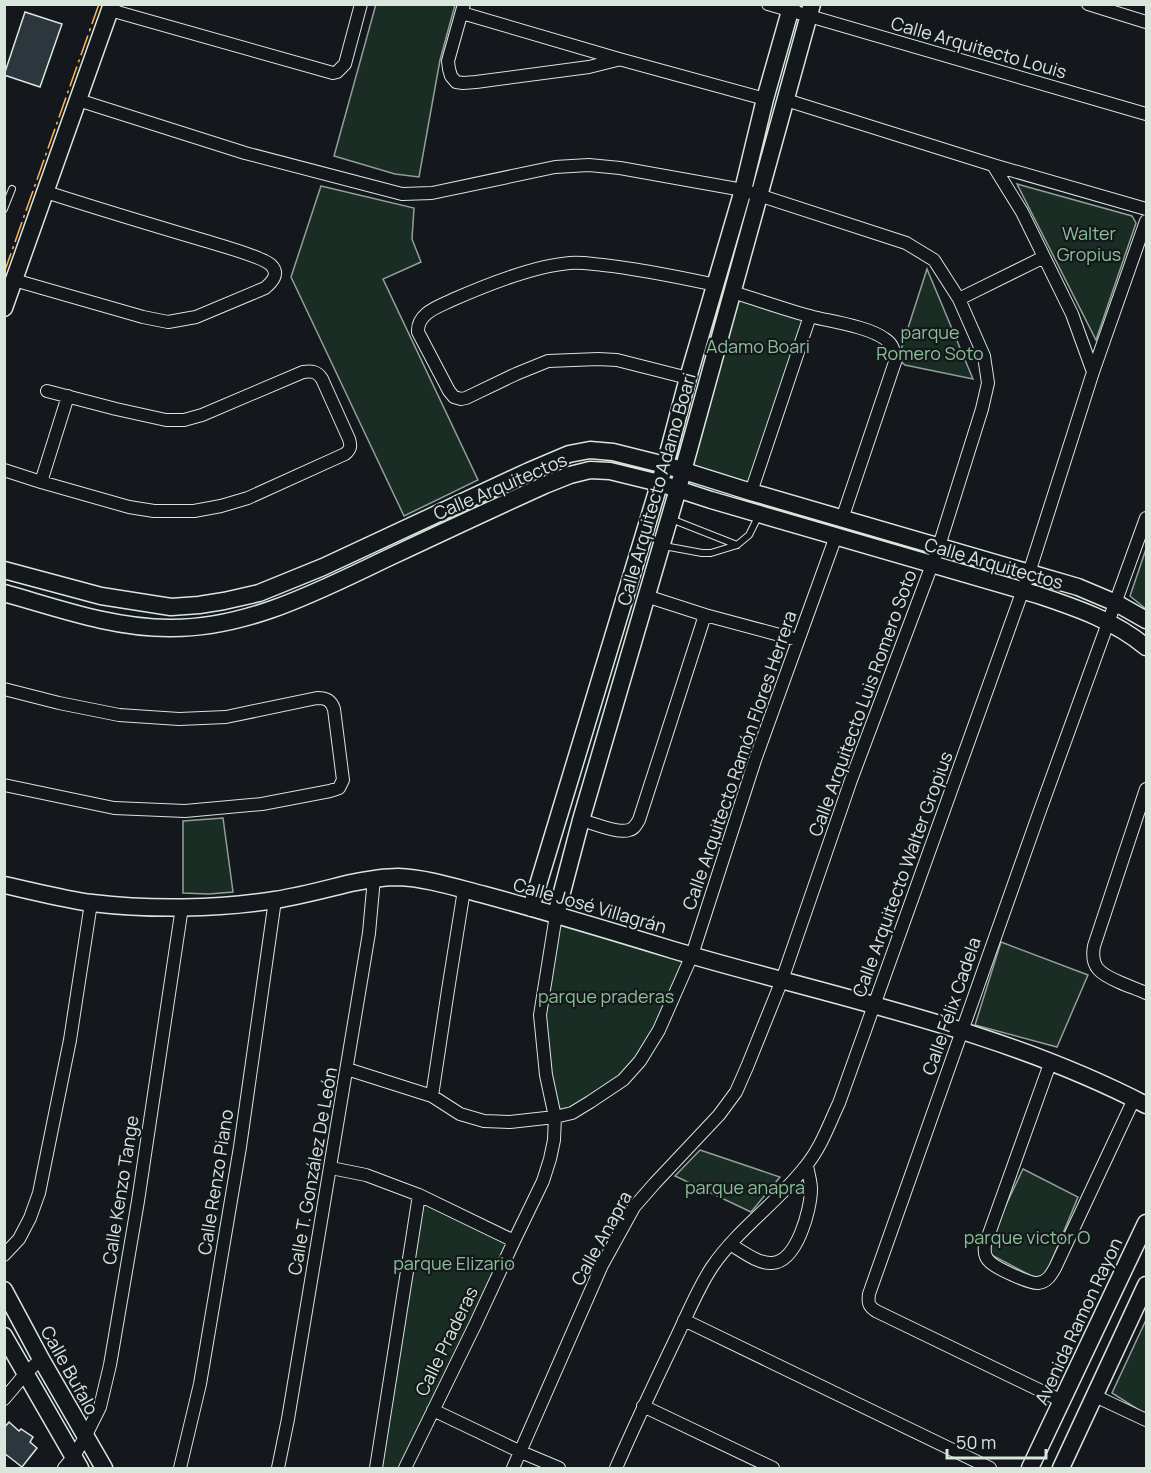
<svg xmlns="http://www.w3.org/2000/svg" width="1151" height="1473" font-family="Manrope,sans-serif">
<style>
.green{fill:#1a2d24;stroke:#939e99;stroke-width:1.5}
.building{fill:#2c363c;stroke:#d8e6dc;stroke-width:1.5}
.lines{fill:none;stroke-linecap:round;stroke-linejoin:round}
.lane-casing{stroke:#d8e6dc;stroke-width:8}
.street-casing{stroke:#d8e6dc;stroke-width:14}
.secondary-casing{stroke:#d8e6dc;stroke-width:19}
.lane{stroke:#14181c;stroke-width:6}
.street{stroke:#14181c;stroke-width:12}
.secondary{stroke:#14181c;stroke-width:16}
.power{stroke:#ffb74d;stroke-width:1.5;stroke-dasharray:21 4.5 3 4.5;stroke-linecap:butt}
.labels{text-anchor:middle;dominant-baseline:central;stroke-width:4.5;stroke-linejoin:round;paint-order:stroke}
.street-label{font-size:18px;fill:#d8e6dc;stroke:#14181c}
.park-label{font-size:18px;fill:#8ac095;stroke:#14181c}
</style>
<rect width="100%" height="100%" fill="#14181c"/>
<path class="green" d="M 376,4 L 455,5 L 440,60 L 419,177 L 395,174 L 334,156 Z
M 1017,184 L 1132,216 L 1136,223 L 1096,340 Z
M 321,186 L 414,208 L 412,239 L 421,262 L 383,279 L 478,480 L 404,516 L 291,277 Z
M 927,269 L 973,379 L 905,365 L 898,359 Z
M 732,292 L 810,316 L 751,492 L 683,471 Z
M 1146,549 L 1146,609 L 1130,596 Z
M 223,818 L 233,892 L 209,894 L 183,893 L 183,821 Z
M 556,915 L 692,955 L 659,1030 L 623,1080 L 555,1117 L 542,1044 Z
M 1001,942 L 1088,975 L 1057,1047 L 975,1025 Z
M 700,1150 L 780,1177 L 751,1212 L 675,1176 Z
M 1023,1169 L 1078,1197 L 1043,1282 L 984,1251 Z
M 419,1195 L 514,1241 L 405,1468 L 375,1468 Z
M 1146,1320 L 1146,1414 L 1142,1412 L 1112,1393 Z"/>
<path class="building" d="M 25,12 L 62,24 L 40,87 L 4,75 Z
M 9,1422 L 19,1431 L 21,1429 L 33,1437 L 30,1442 L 37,1448 L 22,1467 L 4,1453 L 4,1428 Z"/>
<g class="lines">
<defs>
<path id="lane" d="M 4,209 L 12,189
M 671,519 L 737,545
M 664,546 L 702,553 L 711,553 L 737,545 L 749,535 L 759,515"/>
<path id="street" d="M 464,4 L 448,61 L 449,69 L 451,76 L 456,82 L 463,83 L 476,82 L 589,67 L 617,60
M 768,4 L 1146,114
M 1088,4 L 1146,22
M 110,10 L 333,73 L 337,72 L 345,64 L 361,4
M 462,13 L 619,59 L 765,99
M 78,100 L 245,153 L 402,194 L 432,193 L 555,167 L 589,165 L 620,168 L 743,190 L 906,243 L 934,260 L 959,299 L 984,356 L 988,383 L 982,409 L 939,546 L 851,780 L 782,980 L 747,1067 L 736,1092 L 719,1115 L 655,1183 L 634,1207 L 602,1265 L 513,1468
M 786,100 L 993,165 L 1022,212 L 1072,314 L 1093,372
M 993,165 L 1146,209
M 14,280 L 143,317 L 168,322 L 196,317 L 265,288 C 272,282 280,274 271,265 C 263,257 219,245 206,241 C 152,225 99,209 46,192
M 732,292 C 759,300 786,310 813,317 C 834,322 869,327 885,339 C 893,344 894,351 896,359 L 842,519
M 959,299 L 1044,257
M 688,378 L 617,360 L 598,359 L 548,361 L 516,374 L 466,398 L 461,399 L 454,397 L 449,391 L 418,332 C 417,313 438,307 452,300 C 486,285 533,266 570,263 C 581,262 592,264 603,265 C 641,269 678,277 716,285
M 4,470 L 41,482 L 129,507 L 154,511 L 194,511 L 221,506 L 248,498 L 345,454 C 351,449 351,446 349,439 L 322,379 C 317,371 312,371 303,372 L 202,415 L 184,420 L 166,420 L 116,409 L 47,391
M 41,482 L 68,396
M 751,492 L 810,316
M 646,596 L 705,615 L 798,640
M 4,689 L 59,703 L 119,715 L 179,719 L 226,717 L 317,698 C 326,698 331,700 334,709 L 343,780 L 339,788 L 330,791 L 262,804 L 185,811 L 114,808 L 4,785
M 1146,789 L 1094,946 C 1090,968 1101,974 1119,982 C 1128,986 1137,989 1146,993
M 581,820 C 593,823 618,834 629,830 C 634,829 636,825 639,820 L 705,615
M 1051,1061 L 985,1245 C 984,1252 985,1258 990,1262 C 996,1268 1030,1284 1038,1283 C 1047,1282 1051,1275 1055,1268 L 1134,1099
M 347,1069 L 432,1096 L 460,1114 L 484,1121 L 510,1122 L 555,1117 L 572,1113 L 590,1102 L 623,1080 L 640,1061 L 659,1030 L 692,955 L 755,760 L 836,536
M 432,1096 L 448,990 L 464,890
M 331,1168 L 366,1175 L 419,1195 L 514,1241
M 730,1244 C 742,1251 758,1264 772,1263 C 797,1262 811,1209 811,1189 C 811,1181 808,1173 807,1165
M 4,1255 L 19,1239 L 30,1218 L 39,1193 L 70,1040 L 91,903
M 684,1320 L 990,1468
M 1095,1396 L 1146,1420
M 4,1399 L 26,1373 L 41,1359
M 1062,1401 L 876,1311 C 868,1306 868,1302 869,1294 L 1038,816 L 1146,518
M 643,1406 L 773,1468
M 433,1410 L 521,1452 L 559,1468
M 64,1468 L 74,1456 L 85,1437 L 100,1407 L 110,1365 L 138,1201 L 182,907
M 180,1468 L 200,1384 L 240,1147 L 275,900
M 278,1468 L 288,1419 L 369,933 L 374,878
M 376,1468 L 419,1195
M 405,1468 L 476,1323 L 514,1241 L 543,1181 L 550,1159 L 554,1140 L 555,1117 L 546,1075 L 540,1015 L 556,915
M 616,1468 C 635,1424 656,1380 677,1336 C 688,1313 698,1288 712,1267 C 738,1229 777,1203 805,1167 C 821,1148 829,1124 839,1103 L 1029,573 L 1093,372 L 1146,221"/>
<path id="secondary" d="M 4,308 L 112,4
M 4,570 L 101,596 L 171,607 L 199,605 L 224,601 L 259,593 L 323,567 L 529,471 L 569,454 L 590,450 L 613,452 L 665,465 L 751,492 L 1078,587 L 1116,603 L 1146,620
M 4,593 C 58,608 112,628 169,628 C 249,629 322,589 392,556 C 443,532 494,508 545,485 L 570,475 L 590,470 L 610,471 L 659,483 L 711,500 L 1038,595 C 1077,608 1115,621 1146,647
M 4,885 C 33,891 62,899 92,903 C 151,910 217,909 275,900 C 301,896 326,889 351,883 C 366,880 382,877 398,877 C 427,878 457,888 485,895 C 548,912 611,931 673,950 C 832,997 998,1028 1146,1105
M 531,908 L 665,465 L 688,378 L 743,190 L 765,99 L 792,4
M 556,915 L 581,820 L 678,489 L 812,4
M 4,1290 L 41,1359 L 104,1468
M 4,1336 L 80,1468
M 1030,1468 L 1146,1223
M 1061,1468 L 1146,1285"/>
</defs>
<use href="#lane" class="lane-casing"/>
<use href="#street" class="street-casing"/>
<use href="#secondary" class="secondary-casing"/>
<use href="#lane" class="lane"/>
<use href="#street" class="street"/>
<use href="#secondary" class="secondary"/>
<path class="power" d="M 4,273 L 99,4"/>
</g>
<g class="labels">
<g class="street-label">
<text transform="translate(979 47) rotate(16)">Calle Arquitecto Louis</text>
<text transform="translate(500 486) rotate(-23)">Calle Arquitectos</text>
<text transform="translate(656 489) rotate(-74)">Calle Arquitecto Adamo Boari</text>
<text transform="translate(994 563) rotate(16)">Calle Arquitectos</text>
<text transform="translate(862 703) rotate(-70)">Calle Arquitecto Luis Romero Soto</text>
<text transform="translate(739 760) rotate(-71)">Calle Arquitecto Ramón Flores Herrera</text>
<text transform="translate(902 874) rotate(-70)">Calle Arquitecto Walter Gropius</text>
<text transform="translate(590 905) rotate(16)">Calle José Villagrán</text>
<text transform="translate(951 1006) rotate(-71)">Calle Félix Cadela</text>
<text transform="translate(312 1171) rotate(-80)">Calle T. González De León</text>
<text transform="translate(215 1182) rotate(-81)">Calle Renzo Piano</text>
<text transform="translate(120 1190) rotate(-81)">Calle Kenzo Tange</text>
<text transform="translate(601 1238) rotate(-61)">Calle Anapra</text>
<text transform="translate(1078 1321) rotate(-65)">Avenida Ramon Rayon</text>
<text transform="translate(446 1341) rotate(-64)">Calle Praderas</text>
<text transform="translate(70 1370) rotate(61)">Calle Bufalo</text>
</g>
<g class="park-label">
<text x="1089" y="233">Walter<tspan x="1089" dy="21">Gropius</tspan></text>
<text x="930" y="332">parque<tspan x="930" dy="21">Romero Soto</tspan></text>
<text x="758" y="346">Adamo Boari</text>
<text x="606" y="996">parque praderas</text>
<text x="745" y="1187">parque anapra</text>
<text x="1027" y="1237">parque victor O</text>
<text x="454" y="1263">parque Elizario</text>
</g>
</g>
<rect width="1151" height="1473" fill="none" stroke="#d8e6dc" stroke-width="12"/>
<path d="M947 1449v9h99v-9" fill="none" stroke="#d8e6dc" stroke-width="3"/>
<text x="956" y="1449" font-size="18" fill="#d8e6dc" stroke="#14181c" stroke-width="4.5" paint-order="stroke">50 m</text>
</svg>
